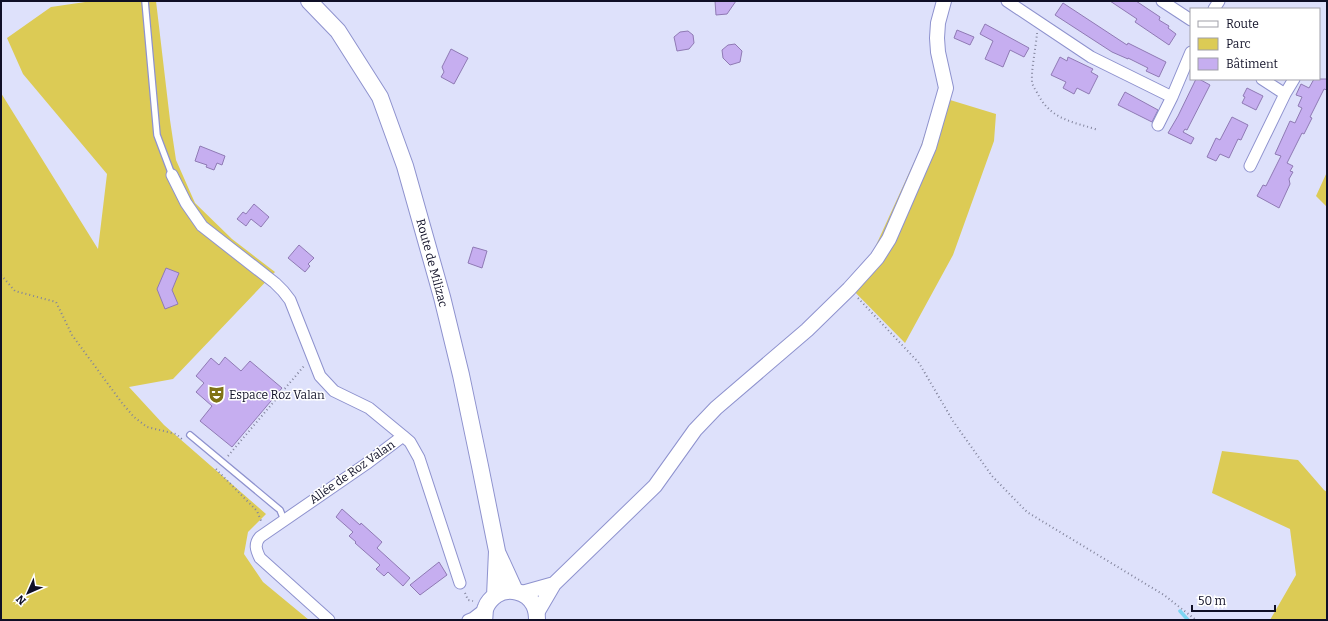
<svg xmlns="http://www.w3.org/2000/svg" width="1328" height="621" font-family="Bitter,serif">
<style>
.green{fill:#dccb55}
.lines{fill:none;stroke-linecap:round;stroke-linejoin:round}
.stream{stroke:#7cd6f3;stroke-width:3.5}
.building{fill:#c6aef0;stroke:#8f7ab4}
.service-casing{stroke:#8e92ce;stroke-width:8}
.minor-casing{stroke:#8e92ce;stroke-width:13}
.tertiary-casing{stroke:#8e92ce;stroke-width:16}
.secondary-casing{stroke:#8e92ce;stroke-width:18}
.path{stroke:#82849c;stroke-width:2;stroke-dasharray:1 3;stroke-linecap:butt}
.service{stroke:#fff;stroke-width:5.5}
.minor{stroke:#fff;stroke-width:11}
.tertiary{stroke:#fff;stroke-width:14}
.secondary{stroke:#fff;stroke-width:16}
.labels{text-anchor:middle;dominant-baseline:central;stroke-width:3;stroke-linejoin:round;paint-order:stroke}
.street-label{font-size:12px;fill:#0f0f26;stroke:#fff}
.poi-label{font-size:12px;fill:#0f0f26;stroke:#fff;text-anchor:start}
</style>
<rect width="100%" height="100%" fill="#dee1fb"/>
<path class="green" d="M 92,1 L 156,1 L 170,120 L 176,160 L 195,203 L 232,239 L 275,272 L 173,379 L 129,387 L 164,425 L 266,514 L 248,532 L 244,554 L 263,582 L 309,620 L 1,620 L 1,93 L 98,249 L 107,174 L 23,74 L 7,38 L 51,7 Z
M 937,96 L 996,114 L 994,141 L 953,255 L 905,343 L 847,284 L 872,254 L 920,149 Z
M 1327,172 L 1327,207 L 1316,196 Z
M 1222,451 L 1298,460 L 1324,490 L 1327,492 L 1327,620 L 1270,620 L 1296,575 L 1290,529 L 1212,493 Z"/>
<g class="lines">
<path class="stream" d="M 1180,611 L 1188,620"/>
</g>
<path class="building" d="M 715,1 L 736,1 L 727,14 L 716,15 Z
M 1110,1 L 1136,1 L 1160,17 L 1159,20 L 1169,26 L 1168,28 L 1176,34 L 1169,45 L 1135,22 L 1137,19 Z
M 1063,3 L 1127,45 L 1128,43 L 1166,62 L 1159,77 L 1146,71 L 1148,68 L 1128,58 L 1128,59 L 1112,52 L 1055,15 Z
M 985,24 L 1029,48 L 1024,57 L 1010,50 L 1003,67 L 985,59 L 993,41 L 980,34 Z
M 957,30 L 974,37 L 970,45 L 954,38 Z
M 688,31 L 693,35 L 694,43 L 689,49 L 677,51 L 674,37 L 680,32 Z
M 735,44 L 742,51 L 740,62 L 730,65 L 723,58 L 722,50 L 728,45 Z
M 451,49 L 468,58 L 454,84 L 441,77 L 444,72 L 442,67 Z
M 1060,57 L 1067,61 L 1068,57 L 1093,69 L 1091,72 L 1098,76 L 1089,94 L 1077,88 L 1074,94 L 1063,88 L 1066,82 L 1051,75 Z
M 1196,79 L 1199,79 L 1210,85 L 1187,130 L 1185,129 L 1183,132 L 1194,138 L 1191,144 L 1168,133 L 1178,116 Z
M 1314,79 L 1327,79 L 1327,90 L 1324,89 L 1310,117 L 1312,118 L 1304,134 L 1302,133 L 1287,163 L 1293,166 L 1290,171 L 1293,172 L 1289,179 L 1290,184 L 1279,208 L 1257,196 L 1263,185 L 1266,186 L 1281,156 L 1275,154 L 1290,121 L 1295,123 L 1302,108 L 1298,106 L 1302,97 L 1296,95 L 1301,84 L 1309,88 Z
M 1247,88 L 1263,96 L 1256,110 L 1242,103 L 1245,97 L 1243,96 Z
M 1125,92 L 1158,110 L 1152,122 L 1118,105 Z
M 1232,117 L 1248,125 L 1241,140 L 1238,139 L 1229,158 L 1220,154 L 1216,161 L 1207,157 L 1216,138 L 1220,140 Z
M 200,146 L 225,156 L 222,165 L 217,163 L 214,170 L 206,167 L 207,165 L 195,161 Z
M 254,204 L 269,217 L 261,227 L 251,219 L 246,226 L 237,219 L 243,212 L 246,214 Z
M 299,245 L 314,258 L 308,264 L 310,266 L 305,272 L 288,258 Z
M 473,247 L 487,251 L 482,268 L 468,263 Z
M 166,268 L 179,273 L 172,290 L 178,304 L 165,309 L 157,289 Z
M 225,357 L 241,371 L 250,361 L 282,388 L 232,447 L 200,421 L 212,406 L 196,392 L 204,383 L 196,376 L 211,358 L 219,365 Z
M 342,509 L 360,525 L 361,523 L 382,542 L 377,548 L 410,578 L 403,586 L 388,572 L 384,576 L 376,569 L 380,565 L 355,543 L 356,542 L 349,536 L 353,532 L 336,517 Z
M 439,562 L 447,575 L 420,595 L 410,585 Z"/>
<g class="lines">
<defs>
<path id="service" d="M 145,1 L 157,135 L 172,175
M 190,435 L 280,510 L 284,520"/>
<path id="minor" d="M 1007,1 L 1091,57 L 1172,97 L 1191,52
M 1162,1 L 1191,20
M 1214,9 L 1219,1
M 1285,94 L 1294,79
M 1158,125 L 1172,97
M 1250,166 L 1285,94 L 1262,79
M 172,175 L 186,203 L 202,226 L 275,283 L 283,291 L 290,300 L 320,376 L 334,391 L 369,408 L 403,436 L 366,464 L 260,537 C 254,544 256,550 260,558 L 329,620
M 403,436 L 410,442 L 419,458 L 460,583
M 468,620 L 473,618 L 486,608"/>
<path id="tertiary" d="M 522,593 L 554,584
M 537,613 L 554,584 L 655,486 L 695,430 L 716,408 L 807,330 L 849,289 L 877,258 L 889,239 L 929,147 L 946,88 L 938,52 L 937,38 L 938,23 L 944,1"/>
<path id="secondary" d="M 309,1 L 338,31 L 380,97 L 405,166 L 442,297 L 461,375 L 480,466 L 497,551 L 495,596
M 498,554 L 515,591
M 484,620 C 485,616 484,611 486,607 C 488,602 492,598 496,595 C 508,587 527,591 534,605 C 536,609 537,615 537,620"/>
</defs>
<use href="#service" class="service-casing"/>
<use href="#minor" class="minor-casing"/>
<use href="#tertiary" class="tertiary-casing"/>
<use href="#secondary" class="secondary-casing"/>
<path class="path" d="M 1037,33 C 1036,47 1031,70 1032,82 C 1033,87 1037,92 1039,96 C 1052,120 1074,122 1098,130
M 1,275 L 15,291 L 56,302 L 72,335 L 122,403 L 134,417 L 147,427 L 176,434 L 183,440
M 858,298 L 919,363 L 953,421 L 992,476 L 1027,512 L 1164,595 L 1196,620
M 228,456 L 304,366
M 216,469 L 257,511 L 262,523
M 465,593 L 468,600 L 473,601"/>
<use href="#service" class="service"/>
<use href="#minor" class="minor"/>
<use href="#tertiary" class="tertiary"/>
<use href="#secondary" class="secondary"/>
</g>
<defs>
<symbol id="theatre-bare" viewBox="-9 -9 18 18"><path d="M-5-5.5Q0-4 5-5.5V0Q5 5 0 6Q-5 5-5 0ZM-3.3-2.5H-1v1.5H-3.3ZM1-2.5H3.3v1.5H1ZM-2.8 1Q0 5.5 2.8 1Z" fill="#807315" stroke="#fff" stroke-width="2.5" paint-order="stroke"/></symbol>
</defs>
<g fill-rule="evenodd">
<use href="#theatre-bare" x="204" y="382" width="25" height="25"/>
</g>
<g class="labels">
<g class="street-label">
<text transform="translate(432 263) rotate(75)">Route de Milizac</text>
<text transform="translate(352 472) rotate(-35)">Allée de Roz Valan</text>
</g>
<g class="poi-label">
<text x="229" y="395">Espace Roz Valan</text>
</g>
</g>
<rect width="1328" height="621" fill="none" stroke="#0f0f26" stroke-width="4"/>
<rect x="1190" y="8" width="130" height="72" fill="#ffffff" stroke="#9f9fa8"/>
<rect x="1198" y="21" width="20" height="6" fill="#ffffff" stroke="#9f9fa8"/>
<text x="1226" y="28" font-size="12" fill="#0f0f26">Route</text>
<rect x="1198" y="38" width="20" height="12" fill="#dccb55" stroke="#9f9fa8"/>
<text x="1226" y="48" font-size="12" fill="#0f0f26">Parc</text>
<rect x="1198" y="58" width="20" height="12" fill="#c6aef0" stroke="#9f9fa8"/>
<text x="1226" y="68" font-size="12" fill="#0f0f26">Bâtiment</text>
<g transform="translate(28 593) rotate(225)" stroke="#ffffff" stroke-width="3" paint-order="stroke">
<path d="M0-3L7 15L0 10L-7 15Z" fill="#0f0f26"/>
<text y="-6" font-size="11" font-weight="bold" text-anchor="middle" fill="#0f0f26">N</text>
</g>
<path d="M1192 605v6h83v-6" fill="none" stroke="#0f0f26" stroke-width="2"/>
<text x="1198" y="605" font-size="12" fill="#0f0f26" stroke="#ffffff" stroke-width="3" paint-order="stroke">50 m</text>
</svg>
